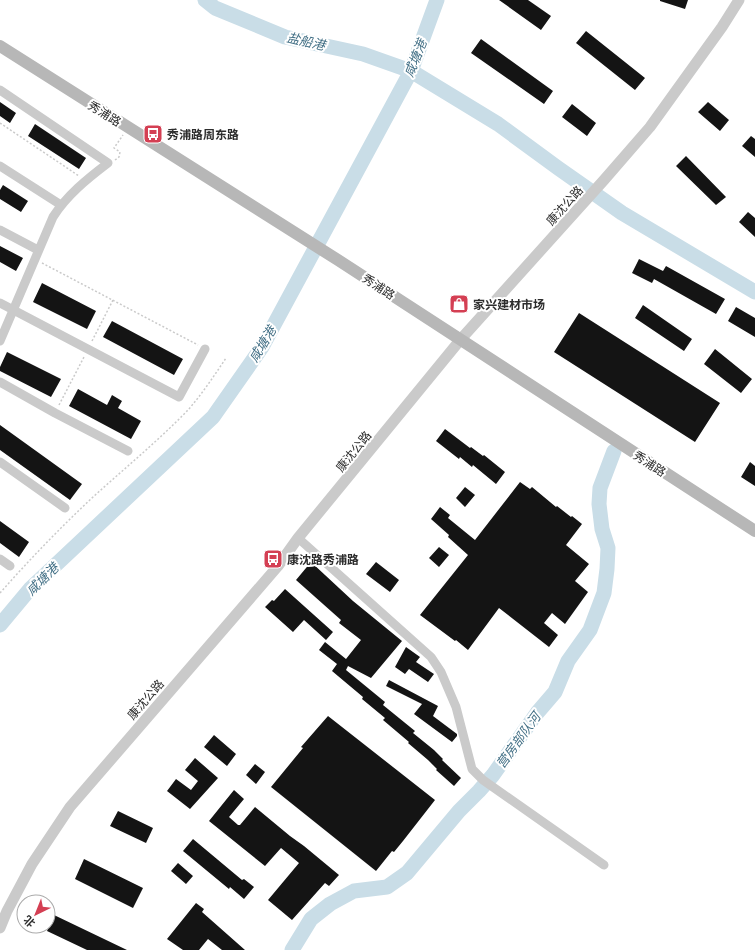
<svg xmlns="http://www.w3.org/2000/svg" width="755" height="950" font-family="Barlow,'Noto Sans SC',sans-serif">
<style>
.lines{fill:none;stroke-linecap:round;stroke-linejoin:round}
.river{stroke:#c9dde7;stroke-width:15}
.building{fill:#141414}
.path{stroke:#cacaca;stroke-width:1.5;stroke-dasharray:2 2;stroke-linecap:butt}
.minor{stroke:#cacaca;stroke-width:9}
.tertiary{stroke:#cacaca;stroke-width:11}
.secondary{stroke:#b7b7b7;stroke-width:12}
.labels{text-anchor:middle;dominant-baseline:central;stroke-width:4;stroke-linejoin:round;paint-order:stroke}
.street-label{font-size:12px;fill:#2d2d2d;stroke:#fff}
.poi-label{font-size:12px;font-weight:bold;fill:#2d2d2d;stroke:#fff;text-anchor:start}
.water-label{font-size:13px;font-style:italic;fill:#437086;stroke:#fff}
</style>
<rect width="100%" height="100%" fill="#fff"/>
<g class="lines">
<path class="river" d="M 205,0 L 215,8 L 285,37 L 363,54 L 411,71 L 498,124 L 558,168 L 622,213 L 755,292
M 0,625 L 30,589 L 213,417 L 262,347 L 411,71 L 437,0
M 292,950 L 311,919 L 330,904 L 354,891 L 387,887 L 407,873 L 459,811 L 479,791 L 493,775 L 537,713 L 555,692 L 568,661 L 590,630 L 604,593 L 607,569 L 608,548 L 602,529 L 599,504 L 600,488 L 614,451"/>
</g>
<path class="building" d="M 499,0 L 528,0 L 551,16 L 541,30 Z
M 660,0 L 688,0 L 685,9 L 660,1 Z
M 586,31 L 645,78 L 635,90 L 576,43 Z
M 481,39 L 553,91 L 544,104 L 471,53 Z
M 0,102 L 16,113 L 10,123 L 0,116 Z
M 708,102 L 729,120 L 720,131 L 698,112 Z
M 572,104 L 596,123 L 587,136 L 562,117 Z
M 35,124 L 86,158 L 79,169 L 28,136 Z
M 751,136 L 755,139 L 755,157 L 742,146 Z
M 686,156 L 726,197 L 716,205 L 676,166 Z
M 3,185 L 28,201 L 21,212 L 0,199 L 0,190 Z
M 748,212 L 755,218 L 755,237 L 739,222 Z
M 0,246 L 23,258 L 16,271 L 0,262 Z
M 639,259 L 663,271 L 666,266 L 725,299 L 716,314 L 654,279 L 652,283 L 632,273 Z
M 42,283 L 96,311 L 87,329 L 33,302 Z
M 643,305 L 692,339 L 684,351 L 635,318 Z
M 736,307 L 755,318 L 755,337 L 728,321 Z
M 579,313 L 720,403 L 695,442 L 554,352 Z
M 112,321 L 183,359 L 174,375 L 103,337 Z
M 715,349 L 752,379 L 741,393 L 704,364 Z
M 7,352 L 61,379 L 51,397 L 0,371 L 0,367 Z
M 78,389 L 107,405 L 112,395 L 122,401 L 118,408 L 141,421 L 131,439 L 69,406 Z
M 0,425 L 82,484 L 70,500 L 0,450 Z
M 445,429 L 470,448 L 471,447 L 483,456 L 484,455 L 505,472 L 496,484 L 473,465 L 472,467 L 460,457 L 459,459 L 436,441 Z
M 750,462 L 755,466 L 755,486 L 741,477 Z
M 520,482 L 530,489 L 532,487 L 556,507 L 557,506 L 571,517 L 572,516 L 582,524 L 566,545 L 589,564 L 575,581 L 588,592 L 565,624 L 552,613 L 544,623 L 558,635 L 549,647 L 499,608 L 468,650 L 456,640 L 455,641 L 420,615 L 468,555 L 448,537 L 449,535 L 431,519 L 440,507 L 450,515 L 448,518 L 475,540 Z
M 465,487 L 475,495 L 465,507 L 456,498 Z
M 0,521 L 29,542 L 19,557 L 0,543 Z
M 439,547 L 449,555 L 439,567 L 429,558 Z
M 311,562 L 353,601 L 402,641 L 371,678 L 348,666 L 346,670 L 385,702 L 383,705 L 415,731 L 413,733 L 434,750 L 443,759 L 442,760 L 461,778 L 454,786 L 436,770 L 437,769 L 428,760 L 408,743 L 409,742 L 383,720 L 385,718 L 362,699 L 363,697 L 332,671 L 337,664 L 319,650 L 325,642 L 346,659 L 361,640 L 339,623 L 341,620 L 296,580 Z
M 376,562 L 399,580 L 390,592 L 366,574 Z
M 285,589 L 333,632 L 326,640 L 304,620 L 293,632 L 265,607 L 272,600 L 274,601 Z
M 406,647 L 420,657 L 416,662 L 434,674 L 428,682 L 409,669 L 405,674 L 395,667 Z
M 389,680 L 438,706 L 433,716 L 457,734 L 457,736 L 452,742 L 414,714 L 422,704 L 386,686 Z
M 328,716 L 435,800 L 403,841 L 394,852 L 392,851 L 376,871 L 271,787 L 303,748 L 301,747 Z
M 214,735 L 236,754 L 227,766 L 204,747 Z
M 195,758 L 218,778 L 190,809 L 167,791 L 176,779 L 191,790 L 198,781 L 185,770 Z
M 255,764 L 265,772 L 256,784 L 246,775 Z
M 234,790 L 244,799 L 229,817 L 238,825 L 240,825 L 255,807 L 290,836 L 304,846 L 339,875 L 329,886 L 325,883 L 292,920 L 268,900 L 299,863 L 281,848 L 265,866 L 209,821 Z
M 118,811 L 153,828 L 146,843 L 110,826 Z
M 193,839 L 242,880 L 244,879 L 254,887 L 244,899 L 230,887 L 229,889 L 183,851 Z
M 84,859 L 143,888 L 133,908 L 75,879 Z
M 178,863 L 193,876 L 186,884 L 171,871 Z
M 196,903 L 204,909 L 202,912 L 245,950 L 222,950 L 208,939 L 199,950 L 183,950 L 167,939 Z
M 54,915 L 127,950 L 87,950 L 47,931 Z"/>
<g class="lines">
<path class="path" d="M 0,123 L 79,176
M 115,160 L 119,157 L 120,152 L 114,148 L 123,135
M 42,263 L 198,345
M 92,341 L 113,300
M 59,405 L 84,357
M 0,593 C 30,559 61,527 93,497 C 125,468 158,441 188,410 C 202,394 214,376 226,358"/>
<path class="minor" d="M 0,166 L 61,205
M 0,230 L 38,250
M 0,303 L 179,397 L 205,349
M 0,341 L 53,217 C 67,195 87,179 108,163 L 0,90
M 0,382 L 55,413 L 128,451
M 0,462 L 65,508
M 298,538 L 431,657 L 441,672 L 456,707 L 472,769 L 483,780 L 604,865
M 0,559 L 10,566"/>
<path class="tertiary" d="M 0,928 L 7,911 L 32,864 L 70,807 L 278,566 L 298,538 L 461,339 L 604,180 L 650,127 L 722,27 L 739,0"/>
<path class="secondary" d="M 0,46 L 338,260 L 755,531"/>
</g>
<defs>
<symbol id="bus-square" viewBox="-11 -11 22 22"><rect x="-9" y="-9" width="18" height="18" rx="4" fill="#d43f53" stroke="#fff"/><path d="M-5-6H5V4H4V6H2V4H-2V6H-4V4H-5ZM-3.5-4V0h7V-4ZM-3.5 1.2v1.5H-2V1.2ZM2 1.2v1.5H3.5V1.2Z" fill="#fff"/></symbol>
<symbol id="shop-square" viewBox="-11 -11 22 22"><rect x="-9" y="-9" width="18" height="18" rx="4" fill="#d43f53" stroke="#fff"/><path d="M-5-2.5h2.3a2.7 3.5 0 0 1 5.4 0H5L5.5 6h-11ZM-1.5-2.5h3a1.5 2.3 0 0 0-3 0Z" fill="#fff"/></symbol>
</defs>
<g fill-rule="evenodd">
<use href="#bus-square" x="142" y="123" width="22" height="22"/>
<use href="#shop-square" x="448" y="293" width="22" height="22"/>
<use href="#bus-square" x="262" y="548" width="22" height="22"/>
</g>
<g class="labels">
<g class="street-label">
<text transform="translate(105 113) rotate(32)">秀浦路</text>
<text transform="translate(564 205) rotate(-48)">康沈公路</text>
<text transform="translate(379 286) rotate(33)">秀浦路</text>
<text transform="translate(353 451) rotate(-51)">康沈公路</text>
<text transform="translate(650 463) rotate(33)">秀浦路</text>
<text transform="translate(145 699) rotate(-49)">康沈公路</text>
</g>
<g class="poi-label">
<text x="167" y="134">秀浦路周东路</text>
<text x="473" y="304">家兴建材市场</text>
<text x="287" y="559">康沈路秀浦路</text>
</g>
<g class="water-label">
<text transform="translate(306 41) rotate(13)">盐船港</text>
<text transform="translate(415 58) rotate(-68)">咸塘港</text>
<text transform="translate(262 344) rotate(-59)">咸塘港</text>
<text transform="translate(42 579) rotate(-45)">咸塘港</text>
<text transform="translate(518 740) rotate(-54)">营房部队河</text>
</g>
</g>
<g transform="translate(36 914) rotate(223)"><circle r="19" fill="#ffffff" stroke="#ababab"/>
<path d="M0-3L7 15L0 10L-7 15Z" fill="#d43f53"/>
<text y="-6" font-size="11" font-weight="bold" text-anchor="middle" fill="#2d2d2d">北</text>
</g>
</svg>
